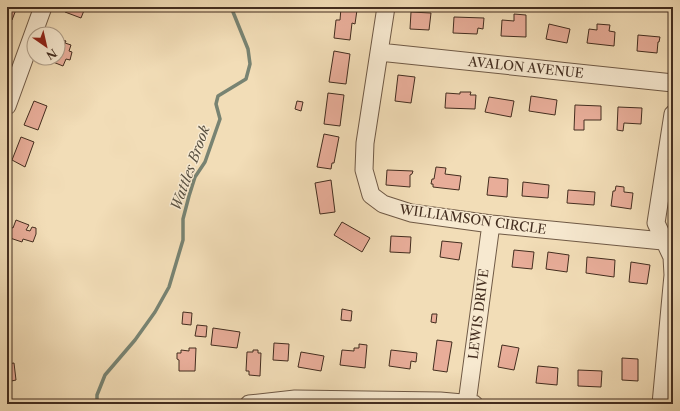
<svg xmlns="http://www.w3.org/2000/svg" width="680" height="411" font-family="'Libre Caslon Text',serif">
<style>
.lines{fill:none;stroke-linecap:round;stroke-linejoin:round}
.stream{stroke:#788372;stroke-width:3.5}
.building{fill:#e8ad99;stroke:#432d1f}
.minor-casing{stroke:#6f5945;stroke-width:19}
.minor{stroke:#f7e9d0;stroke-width:17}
.labels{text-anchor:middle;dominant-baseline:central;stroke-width:3;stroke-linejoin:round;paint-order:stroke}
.street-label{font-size:13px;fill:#432d1f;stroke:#f7e9d0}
.water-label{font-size:14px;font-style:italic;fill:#595142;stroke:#f7e9d0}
</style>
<rect width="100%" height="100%" fill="#f2ddb7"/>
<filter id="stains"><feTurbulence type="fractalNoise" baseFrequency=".005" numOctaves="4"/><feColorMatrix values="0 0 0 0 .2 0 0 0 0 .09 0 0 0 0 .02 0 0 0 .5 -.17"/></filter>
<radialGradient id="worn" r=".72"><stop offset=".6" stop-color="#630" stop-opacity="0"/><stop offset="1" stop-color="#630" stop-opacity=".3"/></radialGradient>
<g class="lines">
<path class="stream" d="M 97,404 L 97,395 L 105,375 L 135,340 L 155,312 L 169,287 L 183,240 L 183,219 L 189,196 L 195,177 L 205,162 L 220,119 L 216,104 L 218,96 L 246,79 L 250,64 L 248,49 L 231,7"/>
</g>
<path class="building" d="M 7,7 L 17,7 L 12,20 L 7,18 Z
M 67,7 L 92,7 L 90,10 L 85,8 L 81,18 L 65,12 Z
M 341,8 L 357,10 L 355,24 L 352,23 L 350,40 L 334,38 L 336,20 L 340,20 Z
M 411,12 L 431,13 L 429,30 L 410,29 Z
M 514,14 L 526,15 L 526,37 L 501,36 L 502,20 L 514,21 Z
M 454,17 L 484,18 L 483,29 L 478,28 L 477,34 L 453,33 Z
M 549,24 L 570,29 L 567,43 L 546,39 Z
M 597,24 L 610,25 L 609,31 L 615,32 L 614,46 L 587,43 L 589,29 L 597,30 Z
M 638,35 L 660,37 L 659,42 L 658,42 L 657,53 L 637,51 Z
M 58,40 L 62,42 L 63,40 L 66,41 L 65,43 L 71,45 L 69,51 L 72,52 L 70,60 L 66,59 L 63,66 L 48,60 L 49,58 L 58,58 Z
M 334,51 L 350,54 L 346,84 L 329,82 Z
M 398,75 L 415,77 L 411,103 L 395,101 Z
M 460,92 L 471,92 L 470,95 L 476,95 L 475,109 L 445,108 L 446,93 L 460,94 Z
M 328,93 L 344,95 L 340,126 L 324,124 Z
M 531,96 L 557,100 L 555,115 L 529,111 Z
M 489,97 L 514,101 L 511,117 L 485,112 Z
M 34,101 L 47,106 L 38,130 L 24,125 Z
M 297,101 L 303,102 L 301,111 L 295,109 Z
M 575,105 L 601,106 L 601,120 L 584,120 L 584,130 L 574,130 Z
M 618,107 L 642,108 L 641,124 L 624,123 L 623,131 L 617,130 Z
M 324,134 L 339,137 L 334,163 L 332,163 L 331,169 L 317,167 Z
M 21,137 L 34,142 L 25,167 L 12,160 Z
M 436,167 L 446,168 L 445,174 L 461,176 L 459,190 L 433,187 L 433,184 L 431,184 L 432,179 L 434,179 Z
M 387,170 L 413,171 L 412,174 L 410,175 L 410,187 L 386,185 Z
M 489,177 L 508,179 L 507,197 L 487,195 Z
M 331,180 L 335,212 L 320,214 L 315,183 Z
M 523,182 L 549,185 L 548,198 L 522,196 Z
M 616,186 L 624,187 L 624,192 L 633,193 L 631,209 L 611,206 L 613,191 L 615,191 Z
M 568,190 L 595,192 L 594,205 L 567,203 Z
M 16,220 L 29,225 L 26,230 L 30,231 L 32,227 L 36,228 L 36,234 L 33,242 L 23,239 L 22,242 L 7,237 L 10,227 L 13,228 Z
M 342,222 L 370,238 L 362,252 L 334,235 Z
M 391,236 L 411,237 L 410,253 L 390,252 Z
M 442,241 L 462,243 L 459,260 L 440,257 Z
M 514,250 L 534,252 L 532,269 L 512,267 Z
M 548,252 L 569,255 L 567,272 L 546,269 Z
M 587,257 L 615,260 L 614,277 L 586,273 Z
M 631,262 L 650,265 L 647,284 L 629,282 Z
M 342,309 L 352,311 L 351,321 L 341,320 Z
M 183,312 L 192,313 L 191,325 L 182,324 Z
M 432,314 L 437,314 L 436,323 L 431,322 Z
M 197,325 L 207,326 L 206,337 L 195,336 Z
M 213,328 L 240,332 L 237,348 L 211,345 Z
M 437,340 L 452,342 L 447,372 L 433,370 Z
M 274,343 L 289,344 L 288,361 L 273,360 Z
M 359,344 L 367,345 L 365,368 L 340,365 L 342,350 L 354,351 L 354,348 L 359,348 Z
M 502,345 L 519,348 L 514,370 L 498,367 Z
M 189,348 L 196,348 L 195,371 L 179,371 L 179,360 L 177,359 L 177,353 L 181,353 L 181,350 L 189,351 Z
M 253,350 L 258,350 L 258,353 L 261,353 L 260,376 L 249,375 L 249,371 L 246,371 L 247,352 L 253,352 Z
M 391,350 L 417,353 L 416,362 L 411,361 L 410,369 L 389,366 Z
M 301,352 L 324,356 L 321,371 L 298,367 Z
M 622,358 L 638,359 L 638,381 L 622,380 Z
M 14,363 L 16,380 L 7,382 L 7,364 Z
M 538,366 L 558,368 L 557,385 L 536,383 Z
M 578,370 L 602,371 L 601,387 L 578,386 Z"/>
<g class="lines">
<defs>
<path id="minor" d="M 386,7 L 365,143 L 364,170 L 371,195 L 383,204 L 411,213 L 491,224 L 673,242
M 379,52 L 673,83
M 7,106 L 43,7
M 467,403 L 491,224
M 249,404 L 295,399 L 440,401 L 474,404
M 661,404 L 673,275 L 672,257 L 656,223 L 673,114"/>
</defs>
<use href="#minor" class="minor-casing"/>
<use href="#minor" class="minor"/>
</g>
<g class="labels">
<g class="street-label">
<text transform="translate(526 67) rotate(6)">AVALON AVENUE</text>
<text transform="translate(473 219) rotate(8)">WILLIAMSON CIRCLE</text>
<text transform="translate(478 314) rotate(-83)">LEWIS DRIVE</text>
</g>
<g class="water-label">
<text transform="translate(190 168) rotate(-70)">Wattles Brook</text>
</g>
</g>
<rect width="680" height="411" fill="none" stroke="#f2ddb7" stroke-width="24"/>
<rect x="8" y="8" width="664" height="395" fill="none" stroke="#432d1f" stroke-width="2"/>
<rect x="12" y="12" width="656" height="387" fill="none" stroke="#432d1f"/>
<g transform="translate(46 46) rotate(146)"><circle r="19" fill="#f7e9d0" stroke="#af9e89"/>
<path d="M0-3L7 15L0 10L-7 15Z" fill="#8f2418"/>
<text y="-6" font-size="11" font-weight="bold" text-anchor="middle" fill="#432d1f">N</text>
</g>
<rect width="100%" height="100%" filter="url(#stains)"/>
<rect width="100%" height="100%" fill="url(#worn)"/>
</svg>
